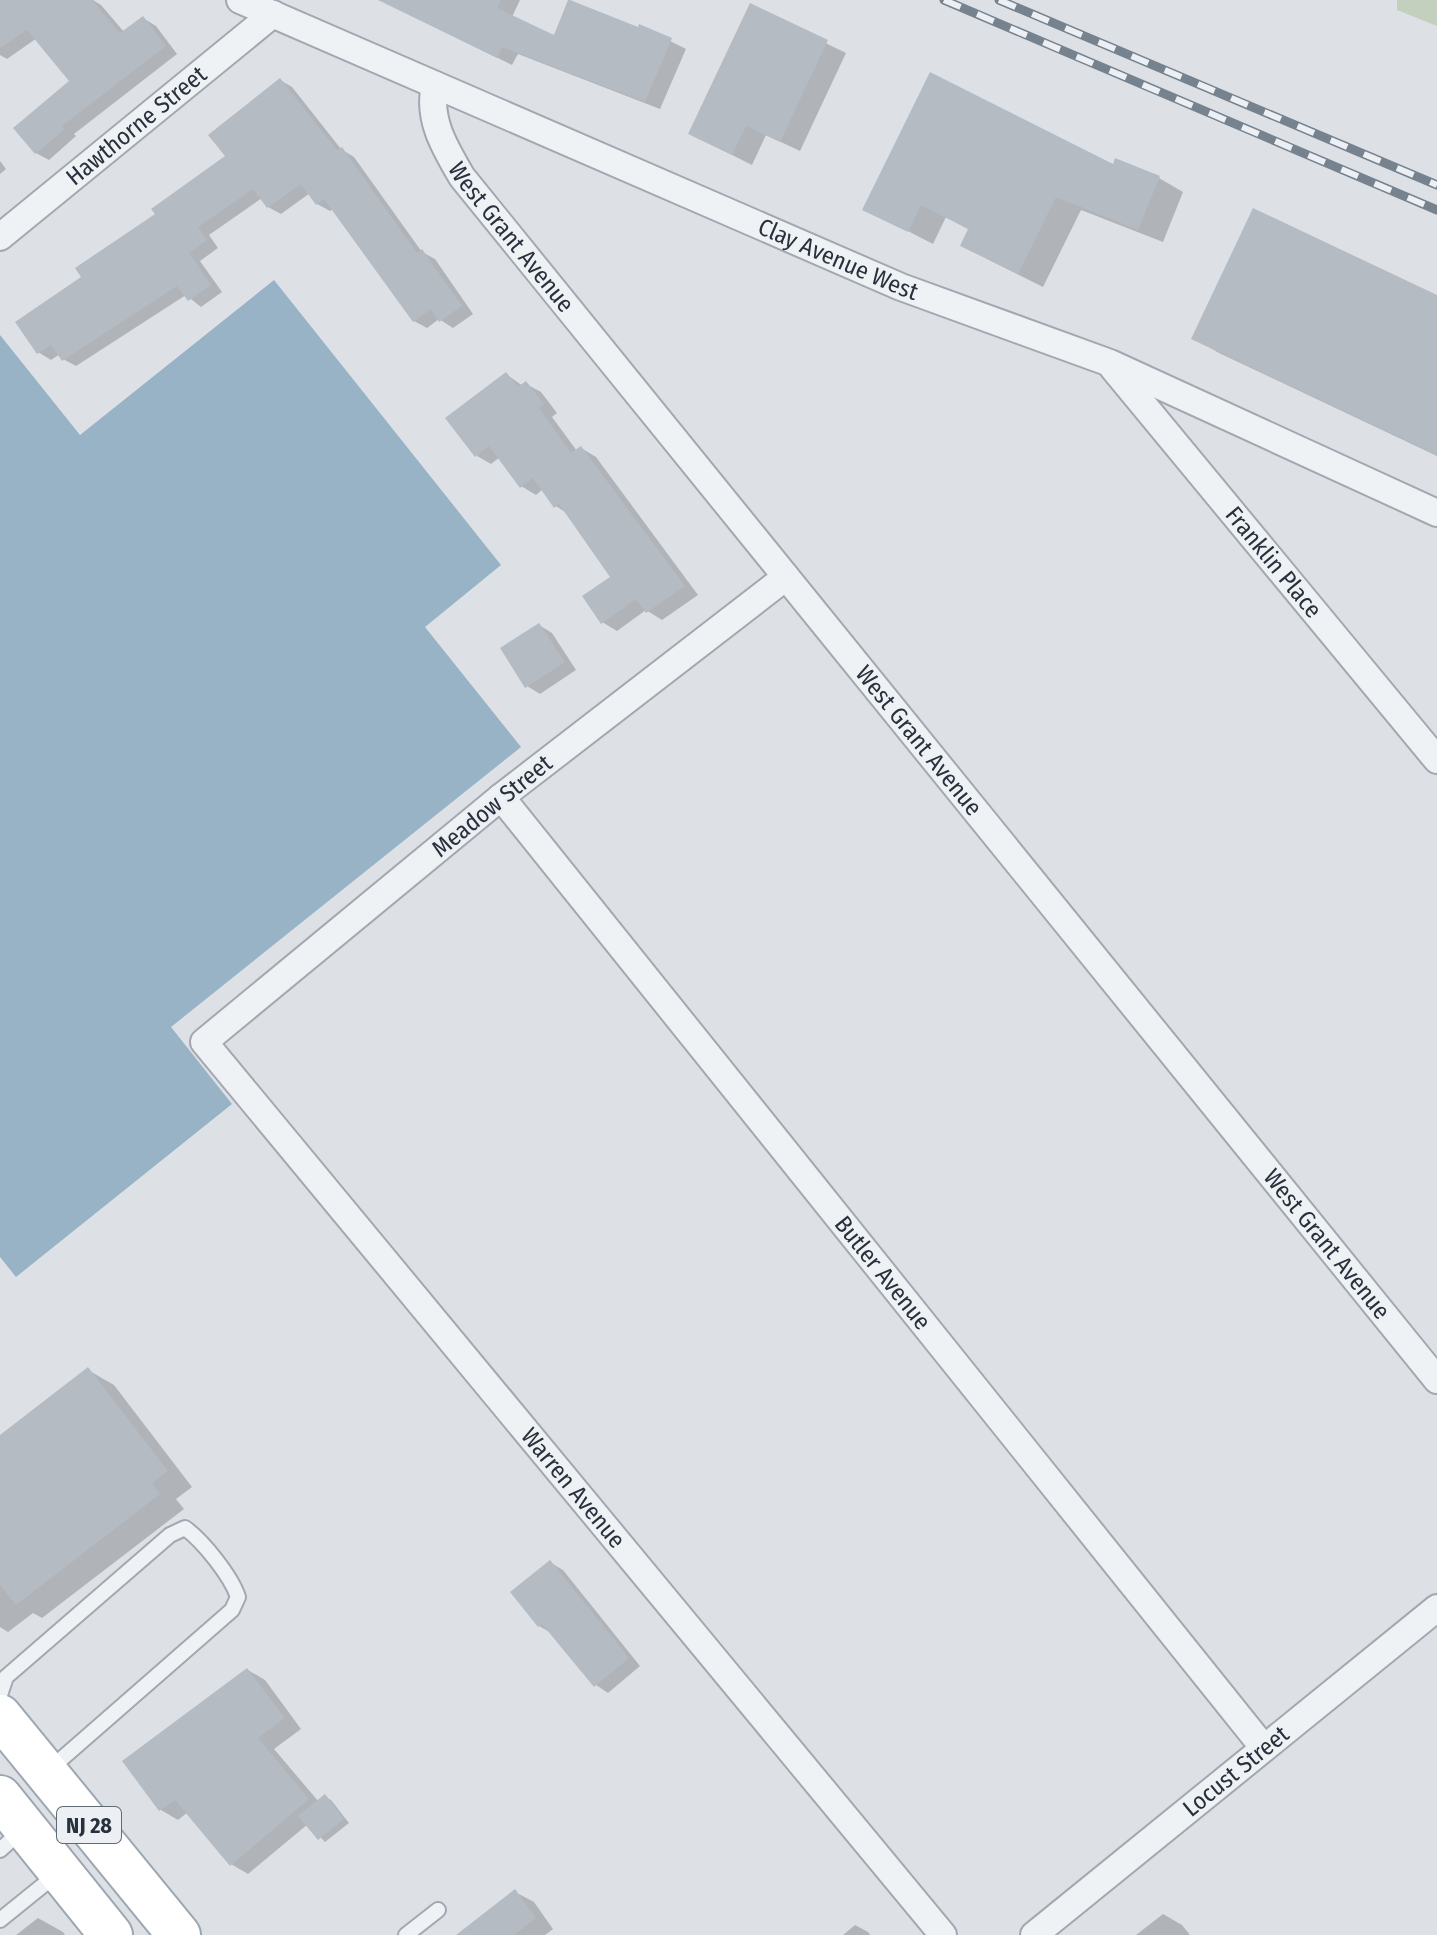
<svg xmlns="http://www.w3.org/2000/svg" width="1437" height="1935" font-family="'Fira Sans Condensed',sans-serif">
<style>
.green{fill:#c4d0be}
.water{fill:#98b2c6}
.shadow{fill:#0003}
.building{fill:#b4bbc3}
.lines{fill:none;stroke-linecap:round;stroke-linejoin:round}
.service-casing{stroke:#a3a8b0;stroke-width:18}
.minor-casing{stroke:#a3a8b0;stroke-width:30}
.primary-casing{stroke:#9ca7b2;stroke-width:46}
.service{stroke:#eff2f5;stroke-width:14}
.minor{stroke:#eff2f5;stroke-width:26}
.primary{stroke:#fff;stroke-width:42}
.rail-casing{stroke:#77828f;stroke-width:9}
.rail{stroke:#ecf0f4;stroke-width:6;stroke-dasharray:18;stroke-linecap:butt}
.labels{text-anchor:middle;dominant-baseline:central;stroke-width:6;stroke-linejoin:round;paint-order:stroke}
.shield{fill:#ecf0f4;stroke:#626a73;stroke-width:2}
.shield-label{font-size:22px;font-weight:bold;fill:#27303c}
.street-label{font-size:24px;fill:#27303c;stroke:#ecf0f4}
</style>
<rect width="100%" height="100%" fill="#dde1e6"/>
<path class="green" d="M 1397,0 L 1437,0 L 1437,26 L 1397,10 Z"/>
<path class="water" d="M 274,280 L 501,565 L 425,627 L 521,747 L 171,1027 L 232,1104 L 16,1277 L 0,1257 L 0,335 L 80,435 Z"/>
<path class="shadow" d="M 10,0 L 93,0 L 101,5 L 125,33 L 143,18 L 156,26 L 177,54 L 74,134 L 76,136 L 49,160 L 36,153 L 72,81 L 37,38 L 7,59 L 0,55 L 0,7 Z
M 381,0 L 520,0 L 512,17 L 555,38 L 639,29 L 640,26 L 686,49 L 660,109 L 518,54 L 512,65 Z
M 750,6 L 846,53 L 800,151 L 766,135 L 752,165 L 710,144 Z
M 280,80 L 292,87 L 341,149 L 354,157 L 422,252 L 435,259 L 473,314 L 453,328 L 439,319 L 427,328 L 414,321 L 333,209 L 330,211 L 317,204 L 310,193 L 281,214 L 268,207 L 262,198 L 209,235 L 218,248 L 200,261 L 222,292 L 201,307 L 186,295 L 76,366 L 63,359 L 60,354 L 51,360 L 38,352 L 84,277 L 228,157 Z
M 0,161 L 6,169 L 0,174 Z
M 1159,178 L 1183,192 L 1163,242 L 1081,210 L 1043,287 L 987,259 L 970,230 L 946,217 L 933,244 L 865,209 Z
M 1437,297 L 1437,456 L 1219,353 L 1194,338 Z
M 506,374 L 523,386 L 526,384 L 541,392 L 557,413 L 552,417 L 577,451 L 581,448 L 596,457 L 698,595 L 662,620 L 646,610 L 617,631 L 602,622 L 613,577 L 568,514 L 556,506 L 543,489 L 536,495 L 521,486 L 500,457 L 491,464 L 477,456 Z
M 539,625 L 552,633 L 576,670 L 540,694 L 527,686 Z
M 88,1370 L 114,1385 L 192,1487 L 176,1499 L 184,1509 L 42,1618 L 33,1613 L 8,1632 L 0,1627 L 0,1438 Z
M 551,1563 L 563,1570 L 640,1666 L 608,1693 L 596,1685 L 553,1634 L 539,1626 Z
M 248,1670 L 265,1680 L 301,1729 L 274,1749 L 319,1802 L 325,1797 L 331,1800 L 349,1823 L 325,1842 L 308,1824 L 248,1874 L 231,1864 L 188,1812 L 178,1820 L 161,1810 L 125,1762 Z
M 515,1892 L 534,1902 L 553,1929 L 545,1935 L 459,1935 Z
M 1163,1914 L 1182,1925 L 1190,1935 L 1136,1935 Z
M 38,1918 L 63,1932 L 65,1935 L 16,1935 Z
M 855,1925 L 868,1932 L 870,1935 L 843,1935 Z"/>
<path class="building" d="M 0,0 L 92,0 L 120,33 L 143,16 L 166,46 L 62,126 L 65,129 L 35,154 L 13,128 L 69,81 L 27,30 L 0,48 Z
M 378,0 L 501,0 L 497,8 L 554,35 L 568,0 L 570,0 L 638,27 L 639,24 L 672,38 L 645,102 L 502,47 L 497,58 Z
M 750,3 L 828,40 L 780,142 L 746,126 L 732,155 L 688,134 Z
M 930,72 L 1113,164 L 1115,158 L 1160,176 L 1138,230 L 1056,197 L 1018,274 L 960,246 L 968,229 L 921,205 L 908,232 L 862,210 Z
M 280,78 L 337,150 L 342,147 L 417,253 L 422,249 L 462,306 L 439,322 L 431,309 L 413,322 L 324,199 L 316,205 L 301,184 L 267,208 L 253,189 L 198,227 L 207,240 L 189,253 L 211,285 L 188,301 L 177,286 L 62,361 L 51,345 L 37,354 L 15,322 L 81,277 L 75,268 L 155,214 L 151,209 L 225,156 L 208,135 Z
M 1253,208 L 1437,295 L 1437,455 L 1191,339 Z
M 506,372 L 518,387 L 526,381 L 544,404 L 539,408 L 571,453 L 581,446 L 685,586 L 646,613 L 636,599 L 601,624 L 582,596 L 610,577 L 559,504 L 554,508 L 533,478 L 520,488 L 489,446 L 475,457 L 445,418 Z
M 539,623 L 565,662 L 525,688 L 500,648 Z
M 88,1367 L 168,1471 L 152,1483 L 160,1494 L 16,1605 L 0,1585 L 0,1435 Z
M 550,1560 L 629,1658 L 594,1687 L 542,1624 L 538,1627 L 510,1592 Z
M 247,1668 L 285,1718 L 258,1738 L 309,1799 L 230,1866 L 175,1800 L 159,1811 L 122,1761 Z
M 325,1794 L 344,1819 L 318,1840 L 298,1816 Z
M 515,1889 L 536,1918 L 514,1935 L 456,1935 Z"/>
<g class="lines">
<defs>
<path id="service" d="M 0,1695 L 6,1677 L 170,1535 L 185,1528 C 203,1541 231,1576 238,1597 L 232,1610 L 50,1769
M 0,1850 L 21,1831
M 0,1920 L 57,1874
M 406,1935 L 438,1910"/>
<g id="minor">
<path id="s1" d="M 240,0 L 901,287 L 1110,363 L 1437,513"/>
<path id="s2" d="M 435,85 C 427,119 445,148 462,177 L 1437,1380"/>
<path id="s3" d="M 0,237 L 273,14"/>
<path id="s4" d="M 1113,368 L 1437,760"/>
<path id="s5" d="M 786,577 L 501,797 L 204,1042 L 943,1935"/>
<path id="s6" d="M 501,797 L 1264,1748"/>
<path id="s7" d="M 1034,1935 L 1437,1608"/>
</g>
<path id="primary" d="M 0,1716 L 179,1935
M 0,1797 L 111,1935"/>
</defs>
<use href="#service" class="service-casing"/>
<use href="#minor" class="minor-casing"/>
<use href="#primary" class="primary-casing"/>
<use href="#service" class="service"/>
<use href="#minor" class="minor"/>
<use href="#primary" class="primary"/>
<defs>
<path id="rail" d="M 944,0 L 1437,210
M 999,0 L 1437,185"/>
</defs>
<use href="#rail" class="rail-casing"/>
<use href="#rail" class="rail"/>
</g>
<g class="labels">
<rect class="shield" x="57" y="1807" width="64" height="36" rx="6"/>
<g class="shield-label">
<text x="89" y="1825">NJ 28</text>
</g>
<g class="street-label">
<text stroke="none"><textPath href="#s3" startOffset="176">Hawthorne Street</textPath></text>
<text stroke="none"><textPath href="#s2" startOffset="176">West Grant Avenue</textPath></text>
<text stroke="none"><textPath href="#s1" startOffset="652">Clay Avenue West</textPath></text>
<text stroke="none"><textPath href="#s4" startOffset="252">Franklin Place</textPath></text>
<text stroke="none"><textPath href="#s2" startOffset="824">West Grant Avenue</textPath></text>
<text transform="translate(492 806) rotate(-39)">Meadow Street</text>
<text stroke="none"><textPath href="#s2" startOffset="1472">West Grant Avenue</textPath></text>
<text stroke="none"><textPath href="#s6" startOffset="610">Butler Avenue</textPath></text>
<text stroke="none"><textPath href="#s5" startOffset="1324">Warren Avenue</textPath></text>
<text stroke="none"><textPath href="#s7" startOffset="260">Locust Street</textPath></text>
</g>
</g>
</svg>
